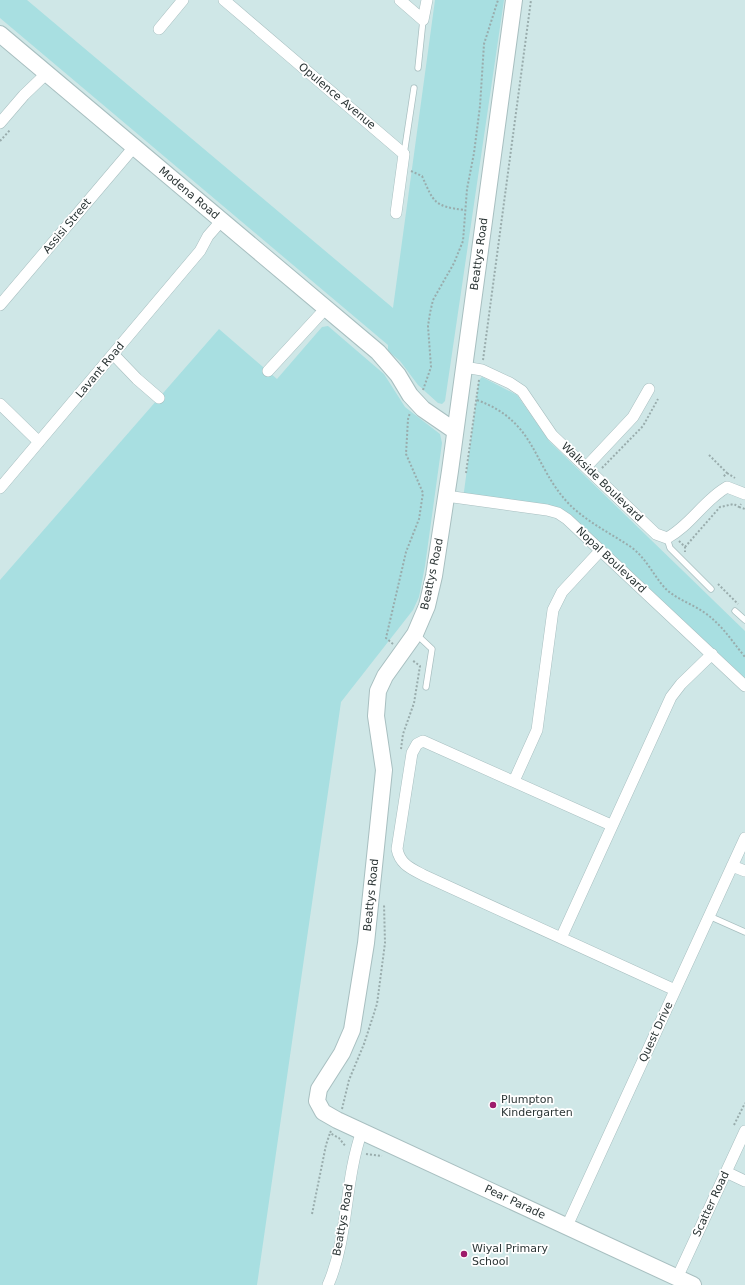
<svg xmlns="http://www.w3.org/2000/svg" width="745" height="1285" font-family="'DejaVu Sans',sans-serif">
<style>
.green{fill:#a8dfe1}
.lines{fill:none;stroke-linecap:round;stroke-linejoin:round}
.lane-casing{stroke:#a8bfc0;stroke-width:7}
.street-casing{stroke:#a8bfc0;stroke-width:12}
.secondary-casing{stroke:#a8bfc0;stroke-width:18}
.path{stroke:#99acac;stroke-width:2;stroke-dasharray:2 2;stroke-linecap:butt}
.lane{stroke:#fff;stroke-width:5.5}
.street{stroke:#fff;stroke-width:11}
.secondary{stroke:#fff;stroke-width:16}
.poi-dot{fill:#9e1b6b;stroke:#fff;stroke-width:1.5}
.labels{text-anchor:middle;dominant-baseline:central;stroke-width:3.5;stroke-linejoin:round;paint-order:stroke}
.street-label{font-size:11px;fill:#2b3535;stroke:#fff}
.poi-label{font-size:11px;fill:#2b3535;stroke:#fff;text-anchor:start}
</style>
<rect width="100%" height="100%" fill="#cfe7e7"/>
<path class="green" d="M 0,0 L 27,0 L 393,308 L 435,0 L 504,0 L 445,401 L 442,404 L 438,403 L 418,385 L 400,361 L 388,351 L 388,345 L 0,18 Z
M 328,326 L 384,374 L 405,407 L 440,434 L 442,443 L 425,566 L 419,597 L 413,610 L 341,702 L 257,1285 L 0,1285 L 0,580 L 219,329 L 277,379 L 322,327 Z
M 482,377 L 517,395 L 550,442 L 745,631 L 745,686 L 567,519 L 463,499 L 479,380 Z"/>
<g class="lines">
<defs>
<path id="lane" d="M 418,68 L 423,20
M 404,154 L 414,88
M 667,538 L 670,548 L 711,589
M 735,611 L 745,620
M 416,634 L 432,649 L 426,687
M 709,916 L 745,932"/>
<path id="street" d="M 224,0 L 404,154 L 396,213
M 400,0 L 423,20 L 427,0
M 159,29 L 183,0
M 0,123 L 24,95 L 47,73
M 0,305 L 134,147
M 113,354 L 137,379 L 159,398
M 464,367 L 482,370 L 510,383 L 522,391 L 552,435 L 656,534 L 667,538 C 690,526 704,500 727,487 L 745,494
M 268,371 L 326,308
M 0,404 L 39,442
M 586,467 L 633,417 L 649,389
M 0,488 L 200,251 L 208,236 L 222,220
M 446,496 L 547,510 L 558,513 L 567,519 L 745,686
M 514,781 L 537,730 L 553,610 L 562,592 L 600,551
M 611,825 L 423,741 L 417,744 L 412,753 L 397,849 C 400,864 410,868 423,875 L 675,990
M 732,866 L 745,871
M 561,938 L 671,697 L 681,684 L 712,654
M 726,1172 L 745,1181
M 567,1226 L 745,838
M 677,1278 L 745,1131
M 328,1285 C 349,1237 344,1181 362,1131"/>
<path id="secondary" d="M 514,0 L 450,471 L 434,576 L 427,606 L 415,634 L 385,676 L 378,691 L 376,716 L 384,770 L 366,943 L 352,1030 L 342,1053 L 319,1089 L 317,1101 L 323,1112 L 337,1120 L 693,1285
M 0,34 L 378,352 L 398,375 L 410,395 L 423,409 L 455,431"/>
</defs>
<use href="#lane" class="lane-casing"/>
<use href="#street" class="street-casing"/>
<use href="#secondary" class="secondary-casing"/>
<path class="path" d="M 0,141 L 10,130
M 411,171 L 422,176 C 434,203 434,206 464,210
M 483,360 L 531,0
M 423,390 L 431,367 L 428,326 L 430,313 L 433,300 L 454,263 L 463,241 L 467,189 L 474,153 L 480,106 L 484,44 L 498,0
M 477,400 C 537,422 532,465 569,504 C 587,522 610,533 631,547 C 646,558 652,573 664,587 C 674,598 690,603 702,611 C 721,623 731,640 745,657
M 709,455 L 727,473 L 723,477
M 602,468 L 643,426 L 658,399
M 466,473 L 479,380
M 727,473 L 735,478
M 739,507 L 745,509
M 679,541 L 685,547 L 685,552
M 685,547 L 720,507 L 734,504 L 739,507 L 741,504
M 718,584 L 738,604
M 393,644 L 386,638 L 406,552 L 419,519 L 423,493 L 406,454 L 408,419 L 410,413
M 401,749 L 403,734 L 414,703 L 420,666 L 412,660
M 342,1109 L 349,1080 L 364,1044 L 377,1004 L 385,943 L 384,904
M 734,1125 L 745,1103
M 331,1131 L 330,1133 L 339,1138 L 346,1147
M 366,1154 L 382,1156
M 312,1214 L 326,1145 L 330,1133"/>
<use href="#lane" class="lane"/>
<use href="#street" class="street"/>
<use href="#secondary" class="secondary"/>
</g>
<g class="poi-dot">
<circle cx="493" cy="1105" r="4"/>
<circle cx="464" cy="1254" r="4"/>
</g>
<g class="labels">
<g class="street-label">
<text transform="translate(337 96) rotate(40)">Opulence Avenue</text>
<text transform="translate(189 193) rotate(40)">Modena Road</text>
<text transform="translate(67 226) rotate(-50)">Assisi Street</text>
<text transform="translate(479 254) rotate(-82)">Beattys Road</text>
<text transform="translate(100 370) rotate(-50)">Lavant Road</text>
<text transform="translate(602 482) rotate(44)">Walkside Boulevard</text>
<text transform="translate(611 560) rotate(43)">Nopal Boulevard</text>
<text transform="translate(432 574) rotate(-78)">Beattys Road</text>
<text transform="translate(371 895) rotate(-84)">Beattys Road</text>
<text transform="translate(656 1032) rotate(-65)">Quest Drive</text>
<text transform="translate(515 1202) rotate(25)">Pear Parade</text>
<text transform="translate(711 1204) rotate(-65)">Scatter Road</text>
<text transform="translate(343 1220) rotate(-80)">Beattys Road</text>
</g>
<g class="poi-label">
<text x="501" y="1099">Plumpton<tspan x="501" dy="13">Kindergarten</tspan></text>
<text x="472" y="1248">Wiyal Primary<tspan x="472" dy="13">School</tspan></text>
</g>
</g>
</svg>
